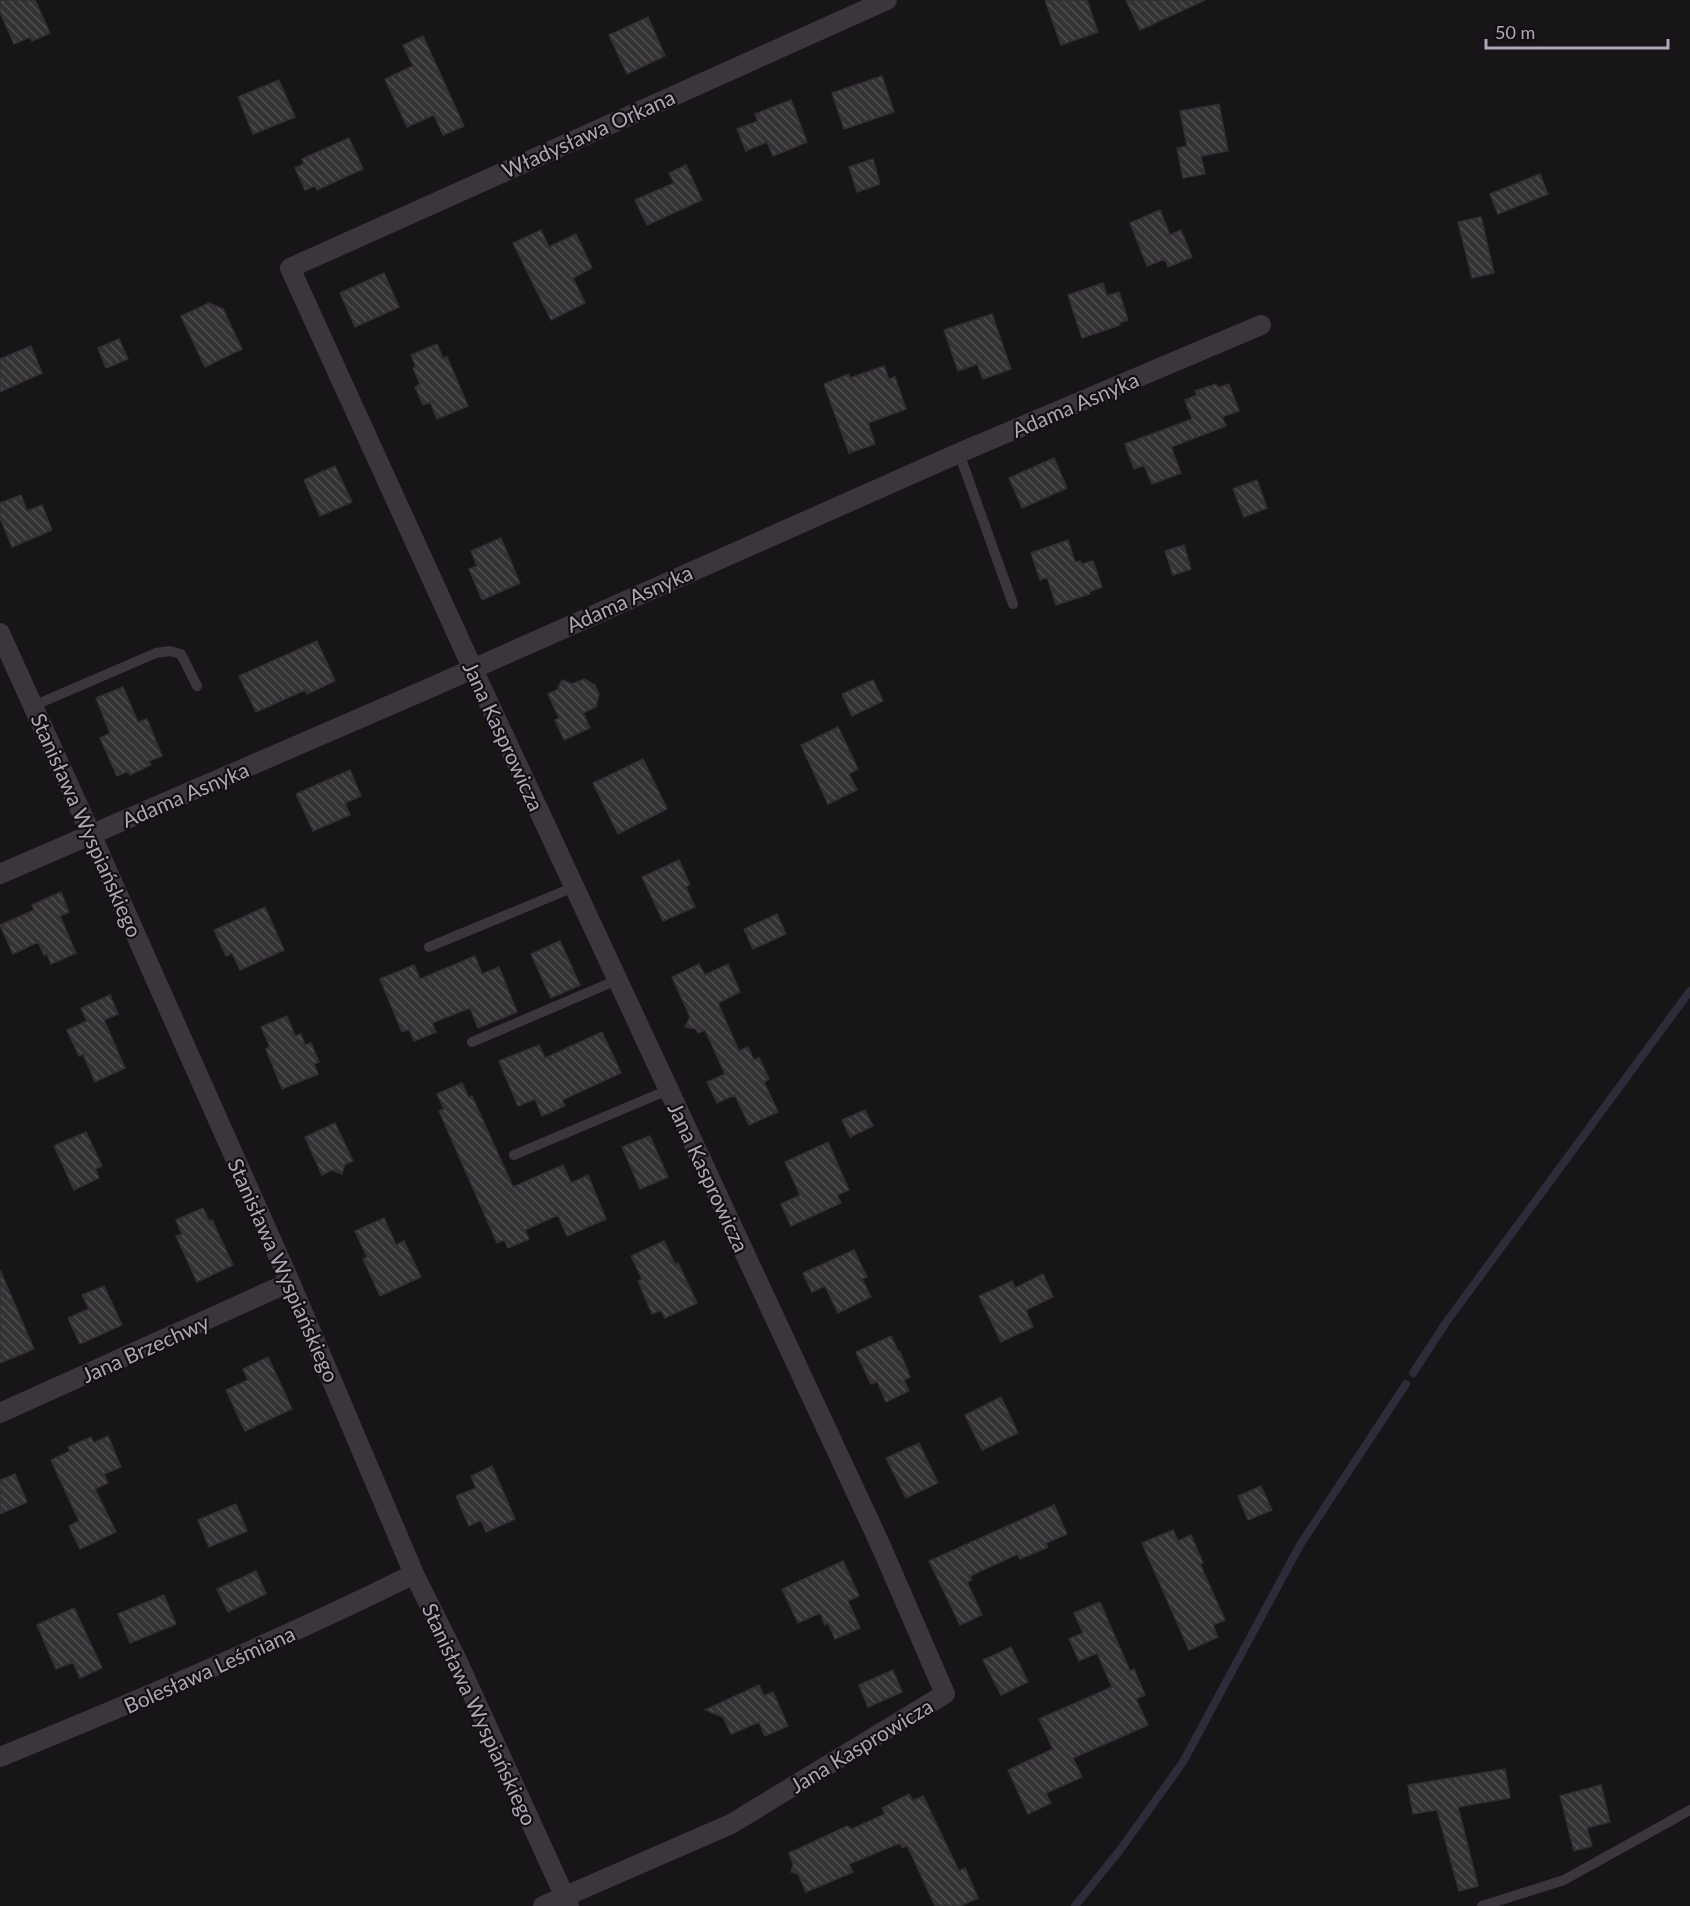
<svg xmlns="http://www.w3.org/2000/svg" width="1690" height="1906" font-family="Lato,sans-serif">
<style>
.lines{fill:none;stroke-linecap:round;stroke-linejoin:round}
.stream{stroke:#302b3b;stroke-width:8}
.building{fill:url(#building-back-hatch);stroke:#322f33;stroke-width:1.5}
.lane{stroke:#3a363c;stroke-width:10}
.street{stroke:#3a363c;stroke-width:20}
.labels{text-anchor:middle;dominant-baseline:central;stroke-width:4.5;stroke-linejoin:round;paint-order:stroke}
.street-label{font-size:21px;fill:#b0a6b7;stroke:#121012}
</style>
<defs>
<pattern id="building-back-hatch" width="6" height="6" patternUnits="userSpaceOnUse" patternTransform="scale(1.5)"><rect width="6" height="6" fill="#353236"/><path d="M-1 5l2 2M0 0l6 6M5-1l2 2" fill="none" stroke="#504d51"/></pattern>
</defs>
<rect width="100%" height="100%" fill="#171517"/>
<g class="lines">
<path class="stream" d="M 1413,1373 L 1447,1321 L 1690,991
M 1075,1906 L 1120,1850 L 1183,1762 L 1300,1545 L 1406,1384"/>
</g>
<path class="building" d="M 0,0 L 35,0 L 50,33 L 32,41 L 30,37 L 14,44 L 0,12 Z
M 1045,0 L 1087,0 L 1098,32 L 1061,45 Z
M 1126,0 L 1205,0 L 1140,30 Z
M 648,17 L 665,56 L 627,74 L 609,35 Z
M 423,36 L 464,126 L 443,135 L 434,115 L 407,127 L 385,79 L 413,66 L 403,45 Z
M 882,76 L 894,112 L 844,129 L 832,93 Z
M 279,80 L 295,117 L 253,134 L 238,97 Z
M 791,100 L 807,142 L 773,156 L 767,142 L 746,151 L 737,129 L 758,121 L 755,114 Z
M 1219,104 L 1228,151 L 1201,156 L 1205,174 L 1183,178 L 1177,148 L 1187,146 L 1180,111 Z
M 349,138 L 363,169 L 317,190 L 315,186 L 305,190 L 295,168 L 304,164 L 302,159 Z
M 873,159 L 880,184 L 857,192 L 849,167 Z
M 686,165 L 702,200 L 647,225 L 635,200 L 674,183 L 669,173 Z
M 1540,174 L 1548,194 L 1498,214 L 1490,194 Z
M 1160,210 L 1170,235 L 1181,230 L 1192,257 L 1168,267 L 1165,259 L 1147,266 L 1130,223 Z
M 1481,217 L 1494,273 L 1472,278 L 1458,222 Z
M 541,230 L 549,247 L 576,234 L 592,268 L 573,278 L 585,303 L 551,320 L 513,243 Z
M 384,273 L 399,307 L 355,327 L 340,293 Z
M 1103,283 L 1107,296 L 1119,292 L 1128,320 L 1119,323 L 1120,325 L 1082,338 L 1068,295 Z
M 209,303 L 223,309 L 242,349 L 205,367 L 181,316 Z
M 992,314 L 1011,369 L 983,379 L 977,364 L 958,371 L 944,330 Z
M 119,339 L 128,359 L 106,368 L 98,348 Z
M 437,344 L 443,358 L 447,357 L 468,406 L 437,419 L 430,402 L 423,405 L 415,387 L 420,384 L 413,368 L 416,367 L 411,355 Z
M 31,346 L 42,373 L 0,392 L 0,359 Z
M 884,366 L 889,379 L 895,377 L 906,409 L 868,423 L 875,444 L 849,453 L 824,384 L 849,374 L 850,378 Z
M 1216,384 L 1218,388 L 1229,384 L 1239,411 L 1222,417 L 1226,426 L 1171,447 L 1181,473 L 1152,484 L 1144,465 L 1134,469 L 1125,444 L 1192,419 L 1185,400 L 1197,395 L 1195,391 Z
M 1054,458 L 1067,488 L 1022,508 L 1009,478 Z
M 335,466 L 352,502 L 320,516 L 304,480 Z
M 1257,480 L 1267,508 L 1244,517 L 1233,489 Z
M 21,495 L 27,511 L 42,505 L 52,530 L 12,547 L 0,518 L 0,503 Z
M 501,538 L 520,583 L 482,600 L 469,569 L 477,566 L 471,551 Z
M 1068,540 L 1075,562 L 1080,561 L 1082,564 L 1093,561 L 1102,587 L 1089,592 L 1090,594 L 1056,605 L 1047,577 L 1040,580 L 1031,553 Z
M 1184,545 L 1191,569 L 1173,575 L 1165,551 Z
M 317,641 L 335,681 L 307,694 L 305,690 L 256,712 L 239,676 Z
M 584,679 L 595,685 L 599,694 L 596,707 L 583,713 L 590,728 L 564,740 L 555,720 L 559,718 L 548,694 L 557,690 L 562,680 L 572,684 Z
M 873,680 L 883,701 L 852,716 L 842,694 Z
M 123,687 L 138,722 L 147,719 L 162,756 L 149,761 L 151,765 L 130,775 L 128,771 L 117,776 L 100,738 L 110,733 L 96,698 Z
M 838,727 L 858,769 L 849,774 L 857,790 L 828,804 L 801,745 Z
M 643,759 L 667,809 L 618,834 L 593,783 Z
M 350,770 L 361,796 L 345,803 L 350,815 L 313,831 L 296,794 Z
M 679,860 L 690,885 L 686,887 L 695,907 L 663,921 L 642,877 Z
M 61,892 L 69,912 L 60,916 L 76,953 L 51,964 L 47,954 L 44,955 L 38,942 L 13,954 L 0,925 L 34,910 L 32,905 Z
M 265,907 L 284,950 L 240,970 L 232,953 L 226,956 L 214,930 Z
M 777,914 L 786,934 L 753,949 L 744,929 Z
M 560,941 L 580,985 L 551,998 L 531,954 Z
M 475,956 L 482,974 L 499,967 L 517,1012 L 478,1028 L 470,1008 L 432,1023 L 436,1032 L 414,1041 L 409,1029 L 402,1032 L 380,979 L 414,965 L 420,979 Z
M 699,964 L 705,975 L 728,964 L 740,992 L 718,1003 L 739,1051 L 748,1047 L 754,1060 L 759,1058 L 769,1079 L 764,1082 L 778,1112 L 749,1125 L 735,1095 L 717,1103 L 707,1082 L 725,1074 L 705,1030 L 698,1033 L 696,1029 L 685,1027 L 690,1017 L 672,977 Z
M 110,995 L 118,1014 L 104,1020 L 125,1068 L 95,1082 L 83,1054 L 79,1056 L 67,1030 L 87,1021 L 81,1008 Z
M 287,1016 L 295,1036 L 301,1034 L 305,1045 L 311,1043 L 319,1062 L 314,1064 L 318,1074 L 282,1089 L 266,1049 L 270,1047 L 261,1027 Z
M 602,1032 L 621,1073 L 562,1100 L 565,1106 L 542,1116 L 535,1099 L 518,1106 L 499,1061 L 539,1045 L 545,1058 Z
M 462,1083 L 469,1098 L 472,1096 L 513,1187 L 563,1165 L 571,1183 L 588,1175 L 606,1219 L 567,1236 L 558,1215 L 525,1230 L 529,1239 L 508,1248 L 504,1240 L 497,1243 L 439,1111 L 444,1109 L 437,1094 Z
M 865,1110 L 873,1126 L 850,1137 L 842,1120 Z
M 335,1123 L 353,1161 L 345,1164 L 342,1174 L 332,1170 L 322,1175 L 305,1137 Z
M 86,1132 L 102,1166 L 95,1169 L 99,1178 L 74,1190 L 54,1146 Z
M 650,1136 L 668,1177 L 640,1189 L 622,1147 Z
M 828,1142 L 849,1190 L 837,1195 L 841,1203 L 791,1226 L 781,1204 L 800,1195 L 785,1162 Z
M 203,1208 L 209,1221 L 212,1220 L 233,1265 L 197,1282 L 176,1236 L 182,1234 L 176,1220 Z
M 384,1218 L 396,1245 L 404,1241 L 421,1277 L 380,1296 L 363,1259 L 367,1257 L 355,1231 Z
M 664,1241 L 675,1264 L 678,1263 L 697,1303 L 665,1318 L 661,1310 L 652,1314 L 638,1281 L 642,1279 L 631,1256 Z
M 854,1250 L 867,1277 L 862,1279 L 871,1297 L 838,1313 L 825,1286 L 812,1292 L 803,1273 Z
M 0,1270 L 34,1349 L 0,1363 Z
M 1043,1274 L 1053,1297 L 1026,1310 L 1033,1327 L 1001,1342 L 979,1296 L 1012,1281 L 1015,1288 Z
M 104,1286 L 122,1325 L 80,1344 L 68,1318 L 89,1309 L 82,1295 Z
M 891,1336 L 898,1351 L 900,1352 L 910,1377 L 904,1380 L 909,1391 L 886,1402 L 877,1381 L 871,1384 L 856,1352 Z
M 268,1357 L 292,1409 L 245,1431 L 226,1390 L 248,1380 L 243,1369 Z
M 1001,1397 L 1018,1433 L 982,1450 L 965,1415 Z
M 108,1436 L 121,1467 L 104,1474 L 108,1483 L 95,1489 L 116,1532 L 80,1549 L 69,1526 L 79,1521 L 51,1460 L 70,1451 L 68,1447 L 91,1437 L 94,1443 Z
M 919,1443 L 938,1483 L 906,1498 L 886,1458 Z
M 492,1466 L 515,1519 L 486,1532 L 481,1520 L 469,1526 L 456,1496 L 476,1488 L 471,1476 Z
M 15,1474 L 27,1502 L 0,1514 L 0,1480 Z
M 1261,1486 L 1272,1510 L 1248,1520 L 1238,1496 Z
M 236,1504 L 247,1531 L 209,1547 L 198,1520 Z
M 1054,1505 L 1067,1534 L 1046,1543 L 1048,1547 L 1020,1559 L 1018,1554 L 970,1576 L 972,1580 L 967,1582 L 982,1615 L 960,1625 L 929,1561 Z
M 1173,1530 L 1178,1541 L 1191,1535 L 1203,1563 L 1200,1564 L 1225,1620 L 1213,1625 L 1218,1637 L 1189,1650 L 1142,1543 Z
M 843,1561 L 859,1596 L 848,1601 L 860,1628 L 835,1639 L 828,1623 L 825,1625 L 820,1613 L 798,1623 L 782,1589 Z
M 256,1571 L 266,1594 L 228,1612 L 217,1589 Z
M 164,1595 L 176,1624 L 130,1643 L 118,1614 Z
M 1100,1602 L 1130,1671 L 1134,1669 L 1145,1695 L 1136,1699 L 1148,1725 L 1073,1758 L 1082,1777 L 1046,1793 L 1051,1803 L 1028,1814 L 1008,1770 L 1053,1749 L 1039,1719 L 1112,1687 L 1097,1653 L 1079,1661 L 1069,1639 L 1083,1633 L 1074,1613 Z
M 74,1608 L 102,1668 L 80,1678 L 73,1662 L 56,1669 L 37,1625 Z
M 1011,1647 L 1028,1682 L 1001,1695 L 983,1660 Z
M 893,1670 L 902,1692 L 868,1707 L 859,1685 Z
M 759,1685 L 764,1696 L 773,1692 L 788,1726 L 765,1736 L 759,1722 L 731,1734 L 723,1717 L 705,1710 Z
M 1505,1769 L 1510,1798 L 1458,1807 L 1478,1886 L 1459,1891 L 1437,1810 L 1413,1814 L 1408,1785 Z
M 1601,1785 L 1610,1822 L 1587,1828 L 1592,1846 L 1574,1851 L 1560,1796 Z
M 909,1794 L 913,1801 L 923,1796 L 959,1871 L 965,1868 L 978,1898 L 960,1906 L 935,1906 L 907,1845 L 902,1848 L 900,1843 L 849,1864 L 853,1872 L 806,1892 L 798,1874 L 791,1872 L 793,1864 L 789,1853 L 847,1826 L 852,1829 L 885,1814 L 882,1808 Z"/>
<g class="lines">
<path class="lane" d="M 959,453 L 1013,604
M 33,706 L 156,653 L 170,651 L 181,654 L 197,686
M 429,947 L 574,887
M 472,1042 L 617,980
M 514,1155 L 668,1090
M 1482,1906 L 1564,1880 L 1690,1810"/>
<path class="street" d="M 0,633 L 91,834 L 290,1282 L 414,1574 L 456,1658 L 569,1906
M 0,874 L 432,687 L 959,453 L 1261,325
M 0,1413 L 290,1282
M 0,1757 C 140,1700 279,1641 414,1574
M 543,1906 L 731,1824 L 945,1694 L 880,1544 L 472,667 L 290,268 L 887,0"/>
</g>
<g class="labels">
<g class="street-label">
<text transform="translate(588 133) rotate(-24)">Władysława Orkana</text>
<text transform="translate(1075 404) rotate(-23)">Adama Asnyka</text>
<text transform="translate(629 598) rotate(-24)">Adama Asnyka</text>
<text transform="translate(504 736) rotate(65)">Jana Kasprowicza</text>
<text transform="translate(185 794) rotate(-23)">Adama Asnyka</text>
<text transform="translate(87 825) rotate(66)">Stanisława Wyspiańskiego</text>
<text transform="translate(709 1177) rotate(65)">Jana Kasprowicza</text>
<text transform="translate(284 1270) rotate(66)">Stanisława Wyspiańskiego</text>
<text transform="translate(145 1348) rotate(-24)">Jana Brzechwy</text>
<text transform="translate(209 1669) rotate(-24)">Bolesława Leśmiana</text>
<text transform="translate(480 1714) rotate(65)">Stanisława Wyspiańskiego</text>
<text transform="translate(861 1745) rotate(-31)">Jana Kasprowicza</text>
</g>
</g>
<path d="M1486 39v9h182v-9" fill="none" stroke="#b0a6b7" stroke-width="3"/>
<text x="1495" y="39" font-size="18" fill="#b0a6b7" stroke="#121012" stroke-width="4.5" paint-order="stroke">50 m</text>
</svg>
